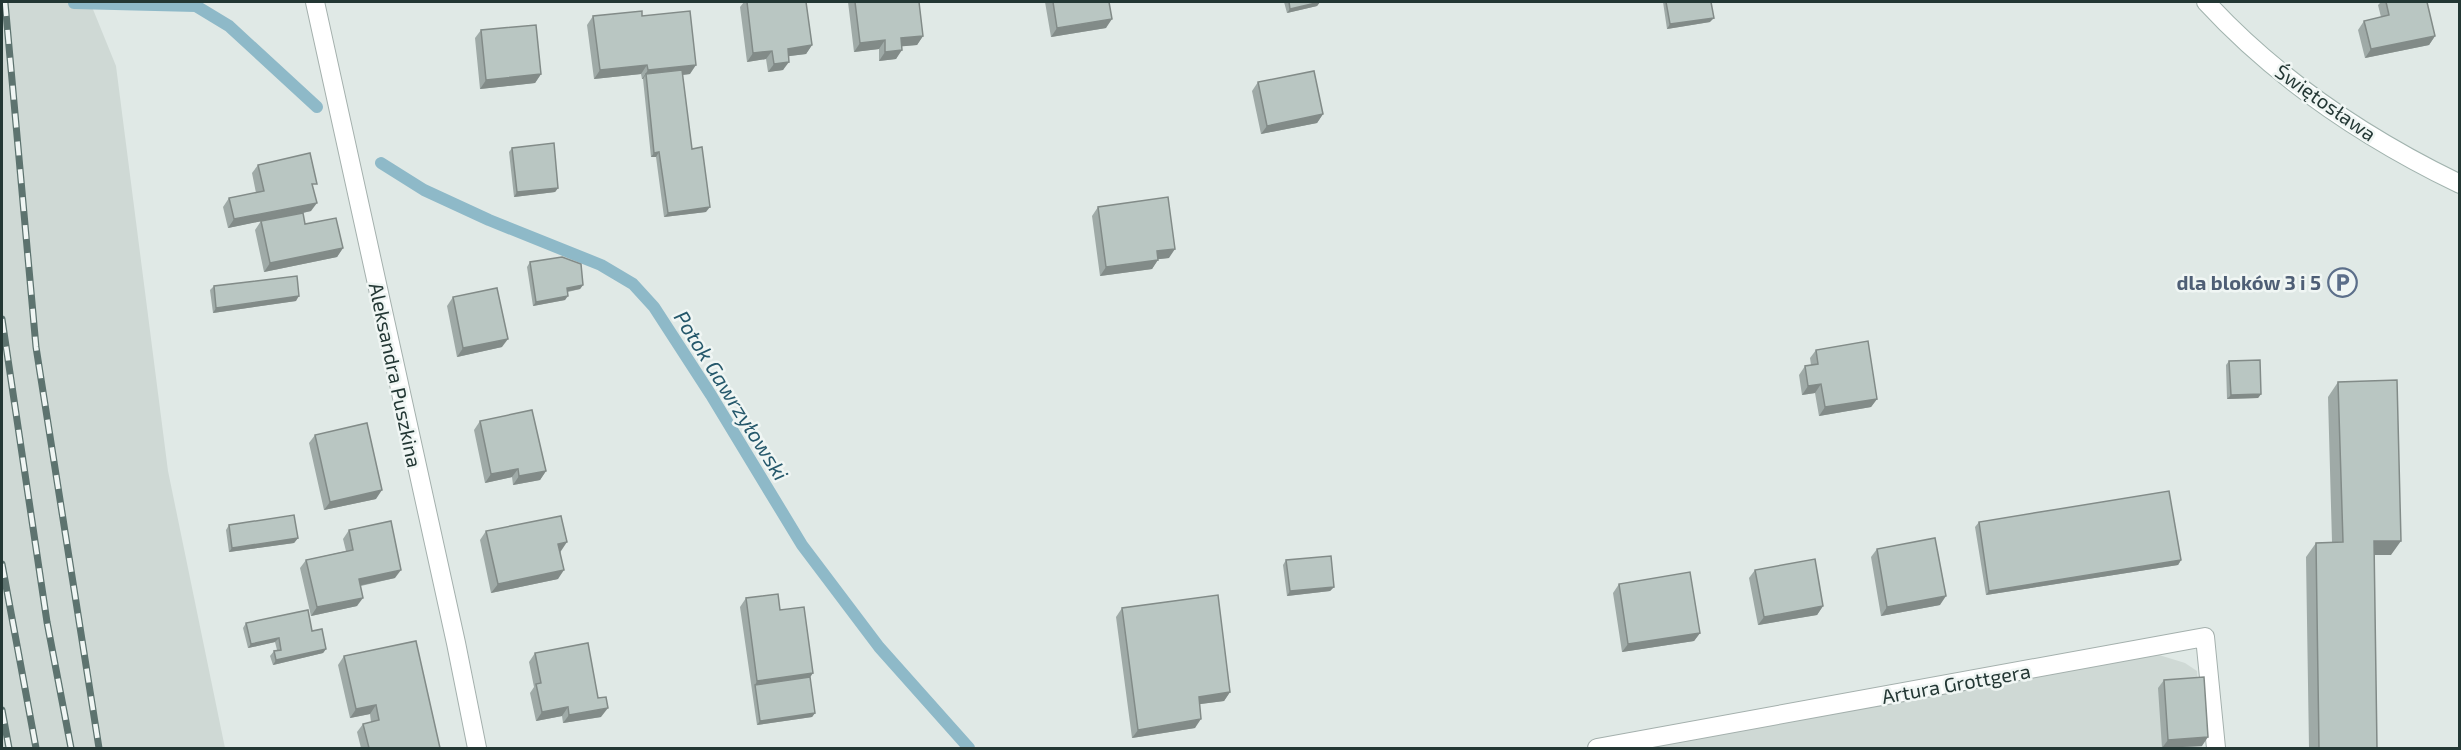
<svg xmlns="http://www.w3.org/2000/svg" width="2461" height="750" font-family="'Exo 2',sans-serif">
<style>
.built{fill:#cfd9d5}
.lines{fill:none;stroke-linecap:round;stroke-linejoin:round}
.stream{stroke:#8eb9c8;stroke-width:12}
.street-casing{stroke:#a4b0ad;stroke-width:20}
.secondary-casing{stroke:#a1b3ae;stroke-width:20}
.street{stroke:#fff;stroke-width:18}
.secondary{stroke:#fff;stroke-width:18}
.rail-casing{stroke:#5d736f;stroke-width:7}
.rail{stroke:#f0f6f4;stroke-width:4.5;stroke-dasharray:14;stroke-linecap:butt}
.wall{fill:#9faaa7}
.shaded-wall{fill:#828b88}
.building{fill:#b9c6c2;stroke:#828b88;stroke-width:1.5}
.labels{text-anchor:middle;dominant-baseline:central;stroke-width:5;stroke-linejoin:round;paint-order:stroke}
.street-label{font-size:20px;fill:#233734;stroke:#f0f6f4}
.service-label{font-size:20px;font-weight:bold;fill:#4e5e75;stroke:#f0f6f4;text-anchor:end}
.water-label{font-size:21px;font-style:italic;fill:#25586b;stroke:#f0f6f4}
</style>
<rect width="100%" height="100%" fill="#e0e9e6"/>
<path class="built" d="M 2,2 L 90,2 L 116,66 L 168,471 L 225,748 L 2,748 Z
M 2159,655 L 2185,663 L 2197,671 L 2202,748 L 1639,748 Z"/>
<g class="lines">
<path class="stream" d="M 74,3 L 196,6 L 229,26 L 317,107
M 381,163 L 424,190 L 489,220 L 601,265 L 633,284 L 654,307 L 711,395 L 802,545 L 879,647 L 969,748"/>
<defs>
<path id="street" d="M 315,2 L 456,643 L 477,748
M 1597,748 L 2205,637 L 2216,748"/>
<path id="secondary" d="M 2206,2 C 2276,78 2367,139 2460,184"/>
</defs>
<use href="#street" class="street-casing"/>
<use href="#secondary" class="secondary-casing"/>
<use href="#street" class="street"/>
<use href="#secondary" class="secondary"/>
<defs>
<path id="rail" d="M 5,2 L 36,347 L 99,748
M 2,319 L 47,622 L 71,748
M 2,564 L 36,748
M 2,710 L 9,748"/>
</defs>
<use href="#rail" class="rail-casing"/>
<use href="#rail" class="rail"/>
</g>
<path class="wall" d="M 744,2 L 806,2 L 812,45 L 806,54 L 789,56 L 783,70 L 768,72 L 766,59 L 747,62 L 740,7 Z
M 848,2 L 919,2 L 923,36 L 917,45 L 902,46 L 896,59 L 879,61 L 879,49 L 854,52 Z
M 1045,2 L 1109,2 L 1106,28 L 1051,37 Z
M 1284,2 L 1320,2 L 1317,6 L 1287,13 Z
M 1663,2 L 1711,2 L 1710,22 L 1667,29 Z
M 2381,2 L 2386,2 L 2435,36 L 2429,45 L 2365,58 L 2358,30 L 2364,21 L 2381,17 L 2378,5 Z
M 593,16 L 642,16 L 690,74 L 682,75 L 692,149 L 706,212 L 664,217 L 656,157 L 651,157 L 643,79 L 642,79 L 641,74 L 594,79 L 587,25 Z
M 481,30 L 541,74 L 535,83 L 480,89 L 475,38 Z
M 1258,82 L 1323,114 L 1317,123 L 1261,134 L 1252,91 Z
M 512,148 L 558,188 L 555,192 L 514,197 L 509,152 Z
M 258,165 L 313,188 L 311,211 L 303,213 L 305,224 L 343,248 L 337,257 L 264,272 L 255,230 L 261,221 L 228,228 L 223,207 L 229,198 L 256,193 L 252,173 Z
M 1098,207 L 1169,258 L 1158,259 L 1152,269 L 1100,276 L 1092,216 Z
M 530,262 L 583,285 L 580,289 L 568,292 L 565,300 L 533,306 L 527,267 Z
M 214,286 L 296,301 L 213,313 L 210,290 Z
M 453,297 L 502,347 L 457,357 L 447,306 Z
M 1816,350 L 1877,399 L 1871,407 L 1819,416 L 1815,393 L 1802,395 L 1799,375 L 1805,366 L 1811,365 L 1810,358 Z
M 2229,361 L 2261,394 L 2258,398 L 2227,399 L 2226,365 Z
M 2338,382 L 2391,555 L 2374,555 L 2377,748 L 2309,748 L 2306,557 L 2316,543 L 2332,542 L 2328,397 Z
M 480,421 L 546,471 L 540,480 L 513,485 L 512,477 L 485,483 L 474,430 Z
M 315,435 L 376,499 L 324,510 L 309,443 Z
M 1979,522 L 2181,560 L 2178,565 L 1986,595 L 1975,527 Z
M 229,525 L 298,538 L 294,543 L 229,552 L 226,530 Z
M 349,530 L 395,578 L 361,586 L 357,606 L 311,616 L 300,568 L 306,560 L 346,551 L 343,539 Z
M 486,531 L 561,551 L 558,579 L 491,593 L 480,540 Z
M 1877,549 L 1940,605 L 1881,616 L 1871,557 Z
M 1286,560 L 1334,587 L 1330,591 L 1287,596 L 1283,565 Z
M 1755,570 L 1823,606 L 1817,615 L 1758,625 L 1749,578 Z
M 1619,584 L 1700,633 L 1694,641 L 1622,652 L 1613,593 Z
M 746,598 L 780,610 L 810,677 L 815,713 L 812,717 L 757,725 L 740,607 Z
M 1122,608 L 1230,692 L 1224,701 L 1200,704 L 1195,728 L 1132,738 L 1116,617 Z
M 246,623 L 312,631 L 326,649 L 323,653 L 273,665 L 270,656 L 274,651 L 277,650 L 275,642 L 248,648 L 243,628 Z
M 535,653 L 601,717 L 563,723 L 562,716 L 536,721 L 530,693 L 534,687 L 529,662 Z
M 344,656 L 440,748 L 361,748 L 357,732 L 363,724 L 371,722 L 370,714 L 350,718 L 338,665 Z
M 2164,680 L 2202,746 L 2162,748 L 2158,688 Z"/>
<path class="shaded-wall" d="M 1320,2 L 1317,6 L 1287,13 L 1290,9 Z
M 1714,18 L 1710,22 L 1667,29 L 1670,24 Z
M 1112,19 L 1106,28 L 1051,37 L 1057,28 Z
M 923,36 L 917,45 L 895,47 L 901,38 Z
M 2435,36 L 2429,45 L 2365,58 L 2371,49 Z
M 885,40 L 879,49 L 854,52 L 860,43 Z
M 812,45 L 806,54 L 782,57 L 788,49 Z
M 902,50 L 896,59 L 879,61 L 885,52 Z
M 772,51 L 766,59 L 747,62 L 753,53 Z
M 789,62 L 783,70 L 768,72 L 774,64 Z
M 647,65 L 641,74 L 594,79 L 600,70 Z
M 696,65 L 690,74 L 647,79 L 646,74 L 643,79 L 642,79 L 648,70 Z
M 541,74 L 535,83 L 480,89 L 486,80 Z
M 1323,114 L 1317,123 L 1261,134 L 1267,126 Z
M 659,152 L 656,157 L 651,157 L 654,153 Z
M 558,188 L 555,192 L 514,197 L 517,192 Z
M 317,203 L 311,211 L 228,228 L 234,219 Z
M 710,207 L 706,212 L 664,217 L 668,213 Z
M 343,248 L 337,257 L 264,272 L 270,263 Z
M 1175,249 L 1169,258 L 1151,260 L 1157,251 Z
M 1158,260 L 1152,269 L 1100,276 L 1106,267 Z
M 583,285 L 580,289 L 564,292 L 567,288 Z
M 299,296 L 296,301 L 213,313 L 216,308 Z
M 568,296 L 565,300 L 533,306 L 536,302 Z
M 508,339 L 502,347 L 457,357 L 463,348 Z
M 1821,384 L 1815,393 L 1802,395 L 1808,386 Z
M 2261,394 L 2258,398 L 2227,399 L 2231,395 Z
M 1877,399 L 1871,407 L 1819,416 L 1825,407 Z
M 518,469 L 512,477 L 485,483 L 491,474 Z
M 546,471 L 540,480 L 513,485 L 519,476 Z
M 382,490 L 376,499 L 324,510 L 330,502 Z
M 298,538 L 294,543 L 229,552 L 232,548 Z
M 2374,541 L 2401,541 L 2391,555 L 2364,555 Z
M 567,542 L 561,551 L 552,553 L 558,544 Z
M 2181,560 L 2178,565 L 1986,595 L 1989,591 Z
M 401,570 L 395,578 L 353,587 L 359,579 Z
M 564,570 L 558,579 L 491,593 L 498,584 Z
M 1334,587 L 1330,591 L 1287,596 L 1290,591 Z
M 1946,596 L 1940,605 L 1881,616 L 1887,607 Z
M 363,598 L 357,606 L 311,616 L 317,607 Z
M 1823,606 L 1817,615 L 1758,625 L 1764,617 Z
M 1700,633 L 1694,641 L 1622,652 L 1628,644 Z
M 279,638 L 275,642 L 248,648 L 251,644 Z
M 326,649 L 323,653 L 273,665 L 276,660 Z
M 813,673 L 807,682 L 755,685 L 757,681 Z
M 1230,692 L 1224,701 L 1193,705 L 1199,697 Z
M 376,705 L 370,714 L 350,718 L 356,709 Z
M 568,707 L 562,716 L 536,721 L 542,712 Z
M 608,708 L 601,717 L 563,723 L 569,715 Z
M 815,713 L 812,717 L 757,725 L 760,721 Z
M 1201,719 L 1195,728 L 1132,738 L 1138,730 Z
M 2208,737 L 2202,746 L 2162,748 L 2168,740 Z"/>
<path class="building" d="M 747,2 L 806,2 L 812,45 L 788,49 L 789,62 L 774,64 L 772,51 L 753,53 Z
M 855,2 L 919,2 L 923,36 L 901,38 L 902,50 L 885,52 L 885,40 L 860,43 Z
M 1053,2 L 1109,2 L 1112,19 L 1057,28 Z
M 1289,2 L 1320,2 L 1290,9 Z
M 1666,2 L 1711,2 L 1714,18 L 1670,24 Z
M 2386,2 L 2427,2 L 2435,36 L 2371,49 L 2364,21 L 2389,15 Z
M 642,11 L 642,16 L 690,11 L 696,65 L 648,70 L 647,65 L 600,70 L 593,16 Z
M 536,25 L 541,74 L 486,80 L 481,30 Z
M 682,70 L 692,149 L 702,147 L 710,207 L 668,213 L 659,152 L 654,153 L 646,74 Z
M 1314,71 L 1323,114 L 1267,126 L 1258,82 Z
M 554,143 L 558,188 L 517,192 L 512,148 Z
M 310,153 L 317,184 L 312,184 L 317,203 L 234,219 L 229,198 L 264,191 L 258,165 Z
M 1168,197 L 1175,249 L 1157,251 L 1158,260 L 1106,267 L 1098,207 Z
M 303,213 L 305,224 L 336,218 L 343,248 L 270,263 L 261,221 Z
M 562,257 L 581,264 L 583,285 L 567,288 L 568,296 L 536,302 L 530,262 Z
M 297,276 L 299,296 L 216,308 L 214,286 Z
M 497,288 L 508,339 L 463,348 L 453,297 Z
M 1868,341 L 1877,399 L 1825,407 L 1821,384 L 1808,386 L 1805,366 L 1818,364 L 1816,350 Z
M 2260,360 L 2261,394 L 2231,395 L 2229,361 Z
M 2397,380 L 2401,541 L 2374,541 L 2377,748 L 2319,748 L 2316,543 L 2343,542 L 2338,382 Z
M 532,410 L 546,471 L 519,476 L 518,469 L 491,474 L 480,421 Z
M 367,423 L 382,490 L 330,502 L 315,435 Z
M 2169,491 L 2181,560 L 1989,591 L 1979,522 Z
M 294,515 L 298,538 L 232,548 L 229,525 Z
M 561,516 L 567,542 L 558,544 L 564,570 L 498,584 L 486,531 Z
M 391,521 L 401,570 L 359,579 L 363,598 L 317,607 L 306,560 L 353,550 L 349,530 Z
M 1935,538 L 1946,596 L 1887,607 L 1877,549 Z
M 1331,556 L 1334,587 L 1290,591 L 1286,560 Z
M 1815,559 L 1823,606 L 1764,617 L 1755,570 Z
M 1690,572 L 1700,633 L 1628,644 L 1619,584 Z
M 778,594 L 780,610 L 804,607 L 813,673 L 757,681 L 746,598 Z
M 1218,595 L 1230,692 L 1199,697 L 1201,719 L 1138,730 L 1122,608 Z
M 308,610 L 312,631 L 322,629 L 326,649 L 276,660 L 274,651 L 281,650 L 279,638 L 251,644 L 246,623 Z
M 416,641 L 440,748 L 369,748 L 363,724 L 379,720 L 376,705 L 356,709 L 344,656 Z
M 588,643 L 598,698 L 606,697 L 608,708 L 569,715 L 568,707 L 542,712 L 536,684 L 541,683 L 535,653 Z
M 810,677 L 815,713 L 760,721 L 755,685 Z
M 2204,677 L 2208,737 L 2168,740 L 2164,680 Z"/>
<defs>
<symbol id="parking-ring" viewBox="-11 -11 22 22"><circle r="9.5" fill="#f0f6f4" stroke="#5c6f8a" stroke-width="1.5"/><path d="M-3.5-5.5H1a3.5 3.5 0 0 1 0 7H-1V5.5H-3.5ZM-1-3.4V-.6H.8a1.4 1.4 0 0 0 0-2.8Z" fill="#5c6f8a"/></symbol>
</defs>
<g fill-rule="evenodd">
<use href="#parking-ring" x="2326" y="266" width="33" height="33"/>
</g>
<g class="labels">
<g class="street-label">
<text transform="translate(2326 102) rotate(35)">Świętosława</text>
<text transform="translate(396 375) rotate(78)">Aleksandra Puszkina</text>
<text transform="translate(1956 683) rotate(-10)">Artura Grottgera</text>
</g>
<g class="service-label">
<text x="2321" y="282">dla bloków 3 i 5</text>
</g>
<g class="water-label">
<text transform="translate(732 395) rotate(58)">Potok Gawrzyłowski</text>
</g>
</g>
<rect width="2461" height="750" fill="none" stroke="#233734" stroke-width="6"/>
</svg>
